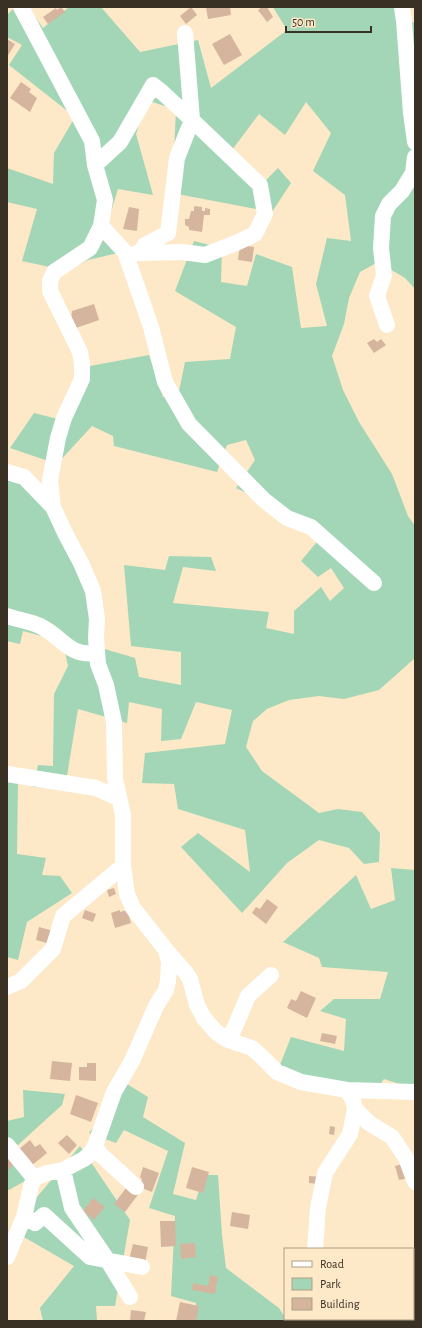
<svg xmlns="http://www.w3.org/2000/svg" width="422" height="1328" font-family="'Alegreya Sans',sans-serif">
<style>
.green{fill:#a3d6b6}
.building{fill:#d6b59e}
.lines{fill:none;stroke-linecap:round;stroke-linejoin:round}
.minor{stroke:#fff;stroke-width:16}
</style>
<rect width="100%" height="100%" fill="#fde8c7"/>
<path class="green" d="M 15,7 L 28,7 L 43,28 L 69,7 L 101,7 L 140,52 L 198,40 L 211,88 L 287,30 L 273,7 L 409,7 L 412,22 L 415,23 L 415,289 L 405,278 L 378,262 L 360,272 L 349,298 L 344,324 L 332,356 L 343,390 L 359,422 L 392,474 L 408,516 L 415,526 L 415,658 L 379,690 L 344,699 L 319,696 L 289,700 L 267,709 L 253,721 L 246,747 L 262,771 L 319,813 L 338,809 L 362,812 L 380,833 L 379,862 L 364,864 L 349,848 L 319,840 L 287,863 L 242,913 L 181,847 L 198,833 L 250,872 L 245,830 L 178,809 L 174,784 L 142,783 L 145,753 L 225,744 L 232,710 L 196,702 L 181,739 L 161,741 L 162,709 L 129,702 L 127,723 L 78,709 L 65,788 L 33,787 L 38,765 L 53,766 L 54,694 L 68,666 L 63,642 L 23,631 L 20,644 L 7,641 L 7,468 L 41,491 L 96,587 L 98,647 L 135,658 L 139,677 L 181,685 L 181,652 L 131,646 L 124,565 L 165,570 L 169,556 L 211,557 L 216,571 L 183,567 L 173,603 L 269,612 L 266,628 L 294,634 L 294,611 L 321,587 L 330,601 L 344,588 L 331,568 L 318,577 L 301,561 L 321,537 L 296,517 L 236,488 L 255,460 L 246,440 L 227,445 L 217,472 L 114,446 L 113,436 L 92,426 L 57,464 L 10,448 L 34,413 L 70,422 L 81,386 L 74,369 L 149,355 L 163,397 L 178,396 L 185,362 L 230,359 L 236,327 L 175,291 L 194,241 L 222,248 L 221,282 L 247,286 L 256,254 L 292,267 L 301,328 L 327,326 L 316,284 L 327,238 L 351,241 L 345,195 L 313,171 L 331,133 L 306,102 L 285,135 L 259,114 L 232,150 L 263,183 L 278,168 L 291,183 L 272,212 L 172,193 L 176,110 L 147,100 L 136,134 L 153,195 L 118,189 L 106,228 L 118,253 L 88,260 L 68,271 L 22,261 L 37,209 L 7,202 L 7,168 L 53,184 L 54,153 L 75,117 L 9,65 L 22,45 L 7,37 L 7,15 Z
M 7,778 L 18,780 L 17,854 L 46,858 L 42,875 L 60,876 L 72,893 L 27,922 L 18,960 L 7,957 Z
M 391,868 L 415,870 L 415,1089 L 384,1079 L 373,1094 L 276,1075 L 291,1037 L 344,1051 L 346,1019 L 320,1011 L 334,999 L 380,999 L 388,972 L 322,967 L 319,958 L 283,942 L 356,875 L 371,909 L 395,900 Z
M 127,1084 L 148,1097 L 143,1117 L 185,1143 L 173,1194 L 196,1200 L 204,1175 L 218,1175 L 222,1235 L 226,1268 L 279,1308 L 287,1321 L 196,1321 L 196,1303 L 171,1296 L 175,1216 L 149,1208 L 168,1151 L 124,1130 L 116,1143 L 89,1133 Z
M 23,1090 L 65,1094 L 62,1105 L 8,1154 L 30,1178 L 9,1190 L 7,1189 L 7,1121 L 24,1117 Z
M 80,1146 L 130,1220 L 115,1306 L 96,1306 L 97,1321 L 43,1321 L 40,1308 L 74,1266 L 10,1229 Z"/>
<path class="building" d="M 61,7 L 65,12 L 48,24 L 43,17 L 56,8 L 57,10 Z
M 191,7 L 197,15 L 186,24 L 180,16 Z
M 206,7 L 230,7 L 231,15 L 208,19 Z
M 262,7 L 267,7 L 273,17 L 267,22 L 258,10 Z
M 230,34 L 242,55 L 224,65 L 212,44 Z
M 7,39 L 15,44 L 7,57 Z
M 21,82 L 31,89 L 29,92 L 37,98 L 30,112 L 10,98 Z
M 194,206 L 202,207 L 202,211 L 205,211 L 205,208 L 210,209 L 210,215 L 204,215 L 202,232 L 189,230 L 189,227 L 185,225 L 185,219 L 189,219 L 191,211 L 194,211 Z
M 129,207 L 139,209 L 137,231 L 123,229 Z
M 240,245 L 254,247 L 252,262 L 238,260 Z
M 94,304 L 99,320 L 76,328 L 71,319 L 72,311 Z
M 374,339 L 377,342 L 381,339 L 386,345 L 374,353 L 367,343 Z
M 114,888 L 116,894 L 109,897 L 107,890 Z
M 267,899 L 278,907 L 266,924 L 252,913 L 256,907 L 260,909 Z
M 85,910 L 96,914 L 93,922 L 82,918 Z
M 120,910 L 120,912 L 127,910 L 131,923 L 115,928 L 111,913 Z
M 39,927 L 57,932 L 54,945 L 36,940 Z
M 301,991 L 316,998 L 307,1018 L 287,1008 L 291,999 L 296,1001 Z
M 322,1033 L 337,1036 L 335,1044 L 320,1041 Z
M 52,1061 L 72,1063 L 70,1081 L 50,1079 Z
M 87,1063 L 96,1063 L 96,1081 L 79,1080 L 79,1067 L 87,1067 Z
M 76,1095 L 98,1103 L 91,1122 L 70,1114 Z
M 330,1126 L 335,1127 L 334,1135 L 329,1134 Z
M 67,1135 L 77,1145 L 69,1154 L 58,1143 Z
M 30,1140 L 35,1147 L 40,1144 L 47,1153 L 31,1166 L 18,1150 Z
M 7,1158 L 14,1164 L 7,1172 Z
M 406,1163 L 409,1178 L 399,1180 L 395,1166 Z
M 143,1167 L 159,1173 L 152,1192 L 139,1187 L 142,1179 L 140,1177 Z
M 192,1167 L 209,1172 L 203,1193 L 186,1188 Z
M 309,1176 L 321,1177 L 320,1184 L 309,1183 Z
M 129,1184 L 140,1192 L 125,1212 L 114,1204 Z
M 93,1198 L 105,1207 L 94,1220 L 83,1211 Z
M 232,1212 L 250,1215 L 248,1229 L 230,1226 Z
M 160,1221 L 175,1221 L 176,1246 L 161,1247 Z
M 195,1243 L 196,1257 L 181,1259 L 180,1244 Z
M 133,1244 L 148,1247 L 145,1263 L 129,1260 Z
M 210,1275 L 218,1277 L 215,1294 L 192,1290 L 193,1283 L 208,1286 Z
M 180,1302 L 199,1306 L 196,1321 L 176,1321 Z
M 131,1310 L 146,1312 L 144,1321 L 130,1321 Z"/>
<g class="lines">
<path class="minor" d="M 21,7 L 92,141 L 95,165 L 105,200 L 101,226 L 90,248 L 54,272 L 50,281 L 50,291 L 80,352 L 82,364 L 82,379 L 64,418 L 58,438 L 50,480 L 53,507 L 65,533 L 81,563 L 93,591 L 97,619 L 96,638 L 98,664 L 106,685 L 114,722 L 115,779 L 123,815 L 123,866 L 127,894 L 133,908 L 166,950 L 186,973 L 190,979 L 197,1005 L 204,1018 L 216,1032 L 228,1040 L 252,1048 L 261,1056 L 277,1072 L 301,1082 L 347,1090 L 415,1092
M 402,7 L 404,21 L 411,113 L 415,142
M 95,165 L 120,142 L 153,85 L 163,93 L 192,120 L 260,185 L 265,214 L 255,234 L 236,243 L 205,255 L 182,252 L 140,253
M 101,226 L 125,252 L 151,327 L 165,382 L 189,424 L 264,500 L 287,518 L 311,527 L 374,583
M 137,253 L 140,253 L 145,245 L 168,233 L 177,158 L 192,120 L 185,33
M 387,325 L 377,296 L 384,275 L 381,248 L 383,216 L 389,204 L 402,191 L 413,173 L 415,157
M 7,472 L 24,477 L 53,507
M 7,616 C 18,620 30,621 40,626 C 63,637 68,657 97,653
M 7,774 L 96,788 L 118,798
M 7,987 L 21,981 L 53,949 L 63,916 L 123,866
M 228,1040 L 235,1027 L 248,996 L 271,975
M 355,1109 L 369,1123 L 392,1137 L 406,1158 L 415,1182
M 7,1145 L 34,1178
M 95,1146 L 100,1154 L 136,1187
M 63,1170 L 72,1208 L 108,1261 L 130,1297
M 24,1217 L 29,1219 L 35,1223 L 44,1215 L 90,1257 L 142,1267
M 315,1249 L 318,1208 L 325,1173 L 350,1134 L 355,1109 L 353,1100 L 347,1090
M 7,1257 L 24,1217 L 31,1186 L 34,1178 L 47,1173 L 63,1170 L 84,1159 L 90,1154 L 95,1146 L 114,1092 L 132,1061 L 156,1006 L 166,990 L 168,981 L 169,962 L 166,950
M 398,1319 L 400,1321"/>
</g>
<rect width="422" height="1328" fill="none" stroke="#3a3125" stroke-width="16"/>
<rect x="284" y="1248" width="130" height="72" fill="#fde8c7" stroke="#af9f86"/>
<rect x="292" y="1261" width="20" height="6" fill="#ffffff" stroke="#af9f86"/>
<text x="320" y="1268" font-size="12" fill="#3a3125">Road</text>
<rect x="292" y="1278" width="20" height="12" fill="#a3d6b6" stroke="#af9f86"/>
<text x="320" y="1288" font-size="12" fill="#3a3125">Park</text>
<rect x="292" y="1298" width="20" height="12" fill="#d6b59e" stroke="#af9f86"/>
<text x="320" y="1308" font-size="12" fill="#3a3125">Building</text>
<path d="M286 26v6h85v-6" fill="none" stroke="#3a3125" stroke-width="2"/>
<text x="292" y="26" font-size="12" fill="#3a3125" stroke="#fde8c7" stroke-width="3" paint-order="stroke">50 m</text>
</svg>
